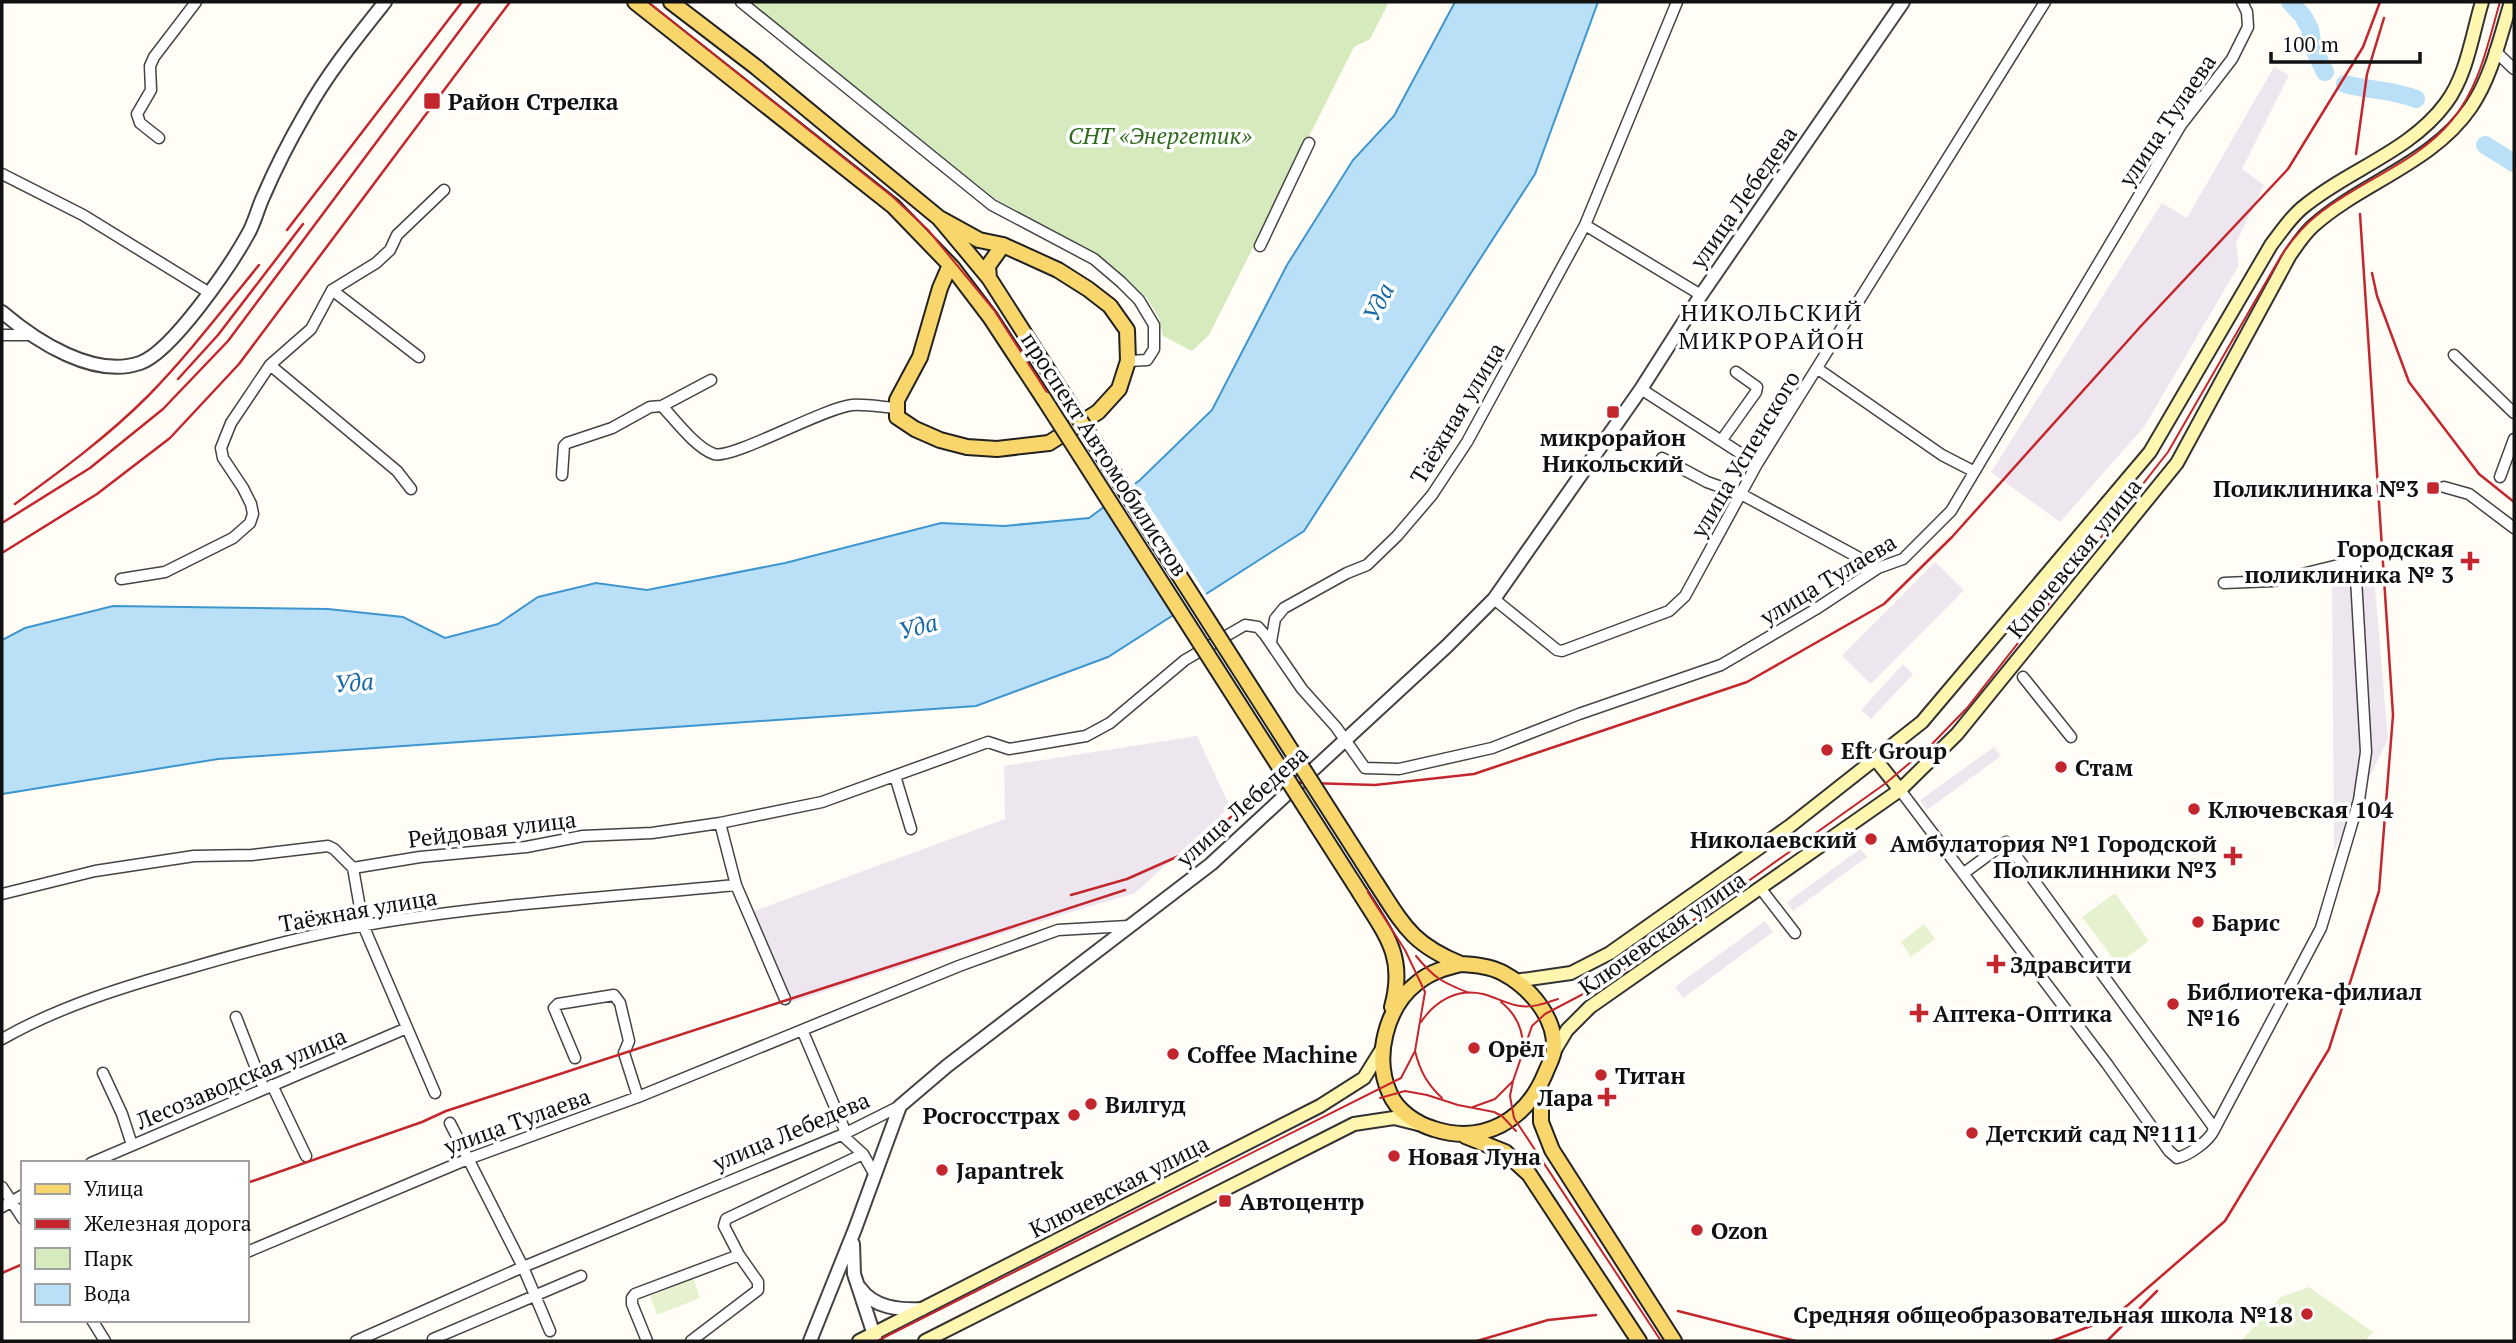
<svg xmlns="http://www.w3.org/2000/svg" width="2516" height="1343" font-family="'PT Serif',serif">
<style>
.industrial{fill:#eee6ef}
.green{fill:#d5ebbd}
.pitch{fill:#e6f2cf}
.water{fill:#b9e0f7;stroke:#3f96cf;stroke-width:2}
.pier{fill:#fffdf5}
.lines{fill:none;stroke-linecap:round;stroke-linejoin:round}
.river{stroke:#b9e0f7;stroke-width:18}
.minor-casing{stroke:#444;stroke-width:13}
.tertiary-casing{stroke:#444;stroke-width:16}
.secondary-casing{stroke:#333;stroke-width:16}
.primary-casing{stroke:#222;stroke-width:18}
.minor{stroke:#fff;stroke-width:10}
.tertiary{stroke:#fff;stroke-width:12}
.secondary{stroke:#fff6b0;stroke-width:12}
.primary{stroke:#f9d66b;stroke-width:14}
.tram{stroke:#c4262e;stroke-width:2}
.rail{stroke:#c4262e;stroke-width:2.5}
.primary-bridge-casing{stroke:#222;stroke-width:18;stroke-linecap:butt}
.primary-bridge{stroke:#f9d66b;stroke-width:14}
.poi-dot{fill:#c4262e;stroke:#fff;stroke-width:2.5}
.labels{text-anchor:middle;dominant-baseline:central;stroke-width:7;stroke-linejoin:round;paint-order:stroke}
.poi-label{font-size:23px;font-weight:bold;fill:#111;stroke:#fff;text-anchor:start}
.street-label{font-size:23px;fill:#111;stroke:#fff}
.park-label{font-size:23px;font-style:italic;fill:#2f6b1f;stroke:#fff}
.water-label{font-size:24px;font-style:italic;fill:#1768a6;stroke:#fff}
.neighbourhood-label{font-size:24px;letter-spacing:2px;fill:#111;stroke:#fff}
</style>
<rect width="100%" height="100%" fill="#fffdf5"/>
<path class="industrial" d="M 2274,67 L 2289,75 L 2242,169 L 2264,185 L 2236,243 L 2239,265 L 2144,427 L 2060,522 L 1991,472 L 2162,203 L 2187,218 Z
M 1935,562 L 1964,590 L 1871,684 L 1842,656 Z
M 2374,576 L 2388,739 L 2334,851 L 2332,583 Z
M 1903,664 L 1913,674 L 1871,719 L 1861,710 Z
M 1197,736 L 1230,807 L 1135,893 L 1048,919 L 783,1005 L 746,914 L 1005,819 L 1004,766 Z
M 1994,747 L 2001,756 L 1927,810 L 1920,800 Z
M 1860,849 L 1867,857 L 1793,911 L 1787,902 Z
M 1765,921 L 1773,932 L 1683,998 L 1675,987 Z"/>
<path class="green" d="M 751,2 L 1389,2 L 1370,39 L 1354,47 L 1209,335 L 1192,351 L 1163,336 L 1159,318 L 1147,298 L 1115,268 L 1097,254 L 994,198 Z"/>
<path class="pitch" d="M 2115,893 L 2149,941 L 2117,964 L 2082,917 Z
M 1924,924 L 1935,939 L 1911,957 L 1901,942 Z
M 693,1278 L 700,1298 L 657,1315 L 650,1296 Z
M 2309,1287 L 2373,1332 L 2365,1341 L 2241,1341 L 2281,1297 Z"/>
<path class="water" d="M 1455,2 L 1598,2 L 1535,174 L 1304,531 L 1108,657 L 976,706 L 218,759 L 2,794 L 2,640 L 25,628 L 113,606 L 328,609 L 403,617 L 445,638 L 498,624 L 538,597 L 596,583 L 647,590 L 785,563 L 941,523 L 1004,526 L 1089,518 L 1140,480 L 1212,410 L 1287,265 L 1353,160 L 1394,116 Z"/>
<path class="pier" d="M 1133,481 L 1208,597 L 1176,617 L 1103,503 Z"/>
<g class="lines">
<path class="river" d="M 2290,2 L 2303,16 L 2310,29 L 2313,47 L 2325,72
M 2345,84 C 2370,91 2390,89 2416,99
M 2485,145 L 2514,163"/>
<defs>
<path id="minor" d="M 741,2 L 992,205 L 1094,259 L 1121,282 L 1139,300 L 1154,325 L 1154,349 L 1147,360 L 1128,361
M 2495,51 L 2514,69
M 159,138 L 140,123 L 137,114 L 151,90 L 150,66 L 154,57 L 196,2
M 2,174 L 83,215 L 208,292
M 1585,225 L 1677,2
M 1260,246 L 1309,143
M 332,290 L 419,357
M 2,335 L 30,335
M 2454,355 L 2514,413
M 270,365 L 397,471 L 411,489
M 1818,369 L 1942,455 L 1973,471
M 1641,389 L 1757,464
M 662,406 L 711,380
M 1721,441 L 1756,392 L 1757,387 L 1736,372
M 1662,458 L 1707,482 L 1741,494 L 1878,568
M 562,475 L 564,446 L 567,443 L 612,428 L 650,407 L 662,406 C 675,420 696,448 714,454 C 732,460 823,408 852,405 C 866,404 882,407 896,408
M 2500,477 L 2514,439
M 2444,487 L 2469,494 L 2514,528
M 121,579 L 165,572 L 233,538 L 250,523 L 253,514 L 251,504 L 243,488 L 223,458 L 221,448 L 231,423 L 270,365 L 311,329 L 332,290 L 376,263 L 390,250 L 397,235 L 444,190
M 1494,599 L 1557,650 L 1562,651 L 1669,611 L 1685,596 L 1757,464 L 2045,2
M 1271,642 L 1275,619 L 1284,608 L 1347,573 L 1367,565 L 1397,536 L 1432,495 L 1467,442 L 1585,225 L 1701,295
M 2023,677 L 2071,737
M 895,776 L 911,829
M 1900,790 L 2107,1064 L 2169,1151 L 2177,1158 C 2189,1155 2208,1142 2214,1130 L 2212,1125 L 2006,842 L 1964,873
M 720,823 L 736,885 L 785,999
M 353,868 L 420,857 L 526,847 L 583,836 L 652,833 L 720,823 L 822,802 L 988,742 L 1009,749 L 1086,736 L 1110,723 L 1185,660 L 1245,625 L 1258,627 L 1265,635 L 1302,689 L 1336,727 L 1365,768 L 1399,769 L 1492,748 L 1579,714 L 1721,665 L 1816,609 L 1878,568 L 1903,559 L 1951,511 L 2181,125 L 2232,59 L 2248,27 L 2247,12 L 2242,2
M 353,868 L 363,925 L 435,1093
M 1761,889 L 1795,933
M 2,894 L 95,871 L 194,856 L 252,855 L 328,846 L 334,849 L 353,868
M 236,1017 L 264,1089
M 803,1032 L 846,1133
M 2,1039 C 60,1006 126,986 190,968 C 248,951 307,935 366,925 C 488,904 613,897 736,885
M 575,1058 L 554,1008 L 558,1004 L 614,995 L 620,1003 L 629,1041 L 624,1053 L 638,1097
M 103,1073 L 122,1114 L 132,1145
M 272,1085 L 306,1156
M 450,1123 L 523,1267 L 550,1331
M 2214,1130 L 2321,928 L 2359,800 L 2366,752 L 2355,561 L 2273,581 L 2224,583
M 842,1135 L 863,1154 L 875,1175
M 91,1163 L 407,1028
M 2,1187 L 23,1219
M 2,1207 L 23,1195
M 247,1252 L 468,1159 L 638,1097 L 959,966 L 1058,930 L 1128,926
M 739,1255 L 724,1226 L 726,1219 L 863,1154
M 92,1320 L 105,1341
M 356,1341 L 523,1267 L 846,1133 L 900,1106
M 435,1341 L 433,1339 L 581,1276
M 647,1341 L 632,1304 L 632,1298 L 635,1294 L 739,1255 L 758,1282 L 758,1290 L 691,1341"/>
<path id="tertiary" d="M 2,312 C 36,341 94,379 140,363 C 172,352 231,265 248,234 C 255,222 258,207 264,195 C 276,167 290,140 305,114 C 327,74 357,37 385,2
M 853,1244 L 854,1274 L 876,1341
M 860,1288 C 874,1308 899,1310 922,1309
M 810,1341 L 855,1229 L 900,1106 L 947,1066 L 1211,864 L 1447,646 L 1494,599 L 1641,389 L 1701,295 L 1903,2"/>
<path id="secondary" d="M 1876,760 L 1900,790
M 1515,981 L 1571,973 L 1610,953 L 1790,826 L 1922,722 L 2150,452 L 2271,245 C 2281,232 2290,218 2302,208 C 2347,170 2410,152 2446,103 C 2467,75 2472,35 2482,2
M 1555,1050 L 1567,1030 L 1590,1007 L 1900,790 L 1957,734 L 2177,463 L 2290,255 C 2297,245 2304,234 2313,226 C 2362,182 2432,164 2471,107 C 2492,76 2500,37 2511,2
M 859,1341 L 1320,1106 L 1364,1078 L 1382,1049
M 925,1341 L 1354,1124 L 1394,1118 L 1418,1124"/>
<path id="primary" d="M 635,2 L 893,206 L 952,267 L 990,317 L 1044,399
M 671,2 L 756,67 L 939,218 L 989,278 L 1060,389
M 939,218 L 979,240 L 1003,245 L 1058,270 L 1088,289 L 1110,306 L 1127,330 L 1128,361 L 1119,389 L 1098,412 L 1049,443 L 997,449 L 967,447 L 940,440 L 915,429 L 897,417 L 897,400 L 920,357 L 940,288 L 950,265
M 989,278 L 988,266 L 1003,245
M 1376,883 C 1404,926 1412,944 1461,964
M 1360,893 C 1386,935 1406,956 1392,1007
M 1461,964 C 1475,965 1490,966 1503,973 C 1529,987 1556,1017 1554,1049 C 1554,1056 1548,1066 1545,1074 C 1526,1120 1484,1145 1434,1129 C 1417,1124 1397,1111 1390,1094 C 1373,1058 1386,1007 1417,983 C 1430,972 1445,968 1461,964 Z
M 1541,1090 L 1541,1122 L 1552,1150 L 1674,1341
M 1465,1136 L 1505,1152 L 1529,1174 L 1639,1341"/>
</defs>
<use href="#minor" class="minor-casing"/>
<use href="#tertiary" class="tertiary-casing"/>
<use href="#secondary" class="secondary-casing"/>
<use href="#primary" class="primary-casing"/>
<use href="#minor" class="minor"/>
<use href="#tertiary" class="tertiary"/>
<use href="#secondary" class="secondary"/>
<use href="#primary" class="primary"/>
<path class="tram" d="M 648,2 L 893,197 L 928,230 L 994,310 L 1405,950 L 1425,992 L 1415,1051 L 1401,1078 L 877,1341
M 1416,956 C 1435,979 1442,982 1469,993
M 1501,1002 C 1516,1014 1523,1028 1523,1047
M 1421,1022 C 1435,1001 1457,988 1483,994 C 1495,997 1507,1004 1520,1006 C 1533,1008 1546,1003 1558,999
M 1415,1051 C 1420,1071 1427,1084 1442,1098
M 1380,1098 L 1405,1091 L 1427,1095 L 1458,1105 L 1494,1112 L 1502,1116 L 1516,1131
M 1473,1107 L 1495,1099 L 1513,1081
M 1661,1341 L 1514,1118 L 1510,1096 L 1513,1081 L 1532,1026 L 1545,1014 L 1608,981 L 1886,783 L 1931,745 L 1967,708 L 2168,452 L 2281,256 C 2291,241 2302,227 2316,216 C 2358,181 2416,164 2452,120 C 2480,87 2488,42 2500,2"/>
<path class="rail" d="M 2356,154 L 2367,74 L 2384,18
M 287,230 L 462,2
M 2372,273 L 2377,296 L 2409,382 L 2479,474 L 2514,502
M 178,379 L 218,335 L 303,224
M 15,504 C 62,470 107,437 148,396 C 188,355 223,309 259,265
M 2,523 L 90,468 L 163,409 L 228,341 L 481,2
M 2,553 L 97,494 L 170,438 L 239,364 L 510,2
M 1071,895 L 1127,879 L 1181,855 L 1277,782 L 1375,785 L 1474,774 L 1747,682 L 1884,604 L 1952,537 L 2141,326 L 2288,169 L 2363,47 L 2380,2
M 247,1183 L 422,1122 L 446,1111 L 1125,890
M 2,1273 L 23,1264
M 1678,1311 L 1796,1341
M 1477,1341 L 1548,1320 L 1596,1315
M 2052,1341 L 2114,1317 L 2225,1221 L 2329,1049 L 2379,891 L 2393,715 L 2360,214
M 2107,1341 L 2157,1291"/>
<defs>
<path id="primary-bridge" d="M 1060,389 L 1376,883
M 1044,399 L 1360,893"/>
</defs>
<use href="#primary-bridge" class="primary-bridge-casing"/>
<use href="#primary-bridge" class="primary-bridge"/>
</g>
<g class="poi-dot">
<rect x="423" y="92" width="18" height="18" rx="3.5"/>
<rect x="1606" y="405" width="14" height="14" rx="3.5"/>
<rect x="2426" y="481" width="14" height="14" rx="3.5"/>
<path d="M2466.5 550.5h7v7h7v7h-7v7h-7v-7h-7v-7h7z"/>
<circle cx="1827" cy="750" r="7"/>
<circle cx="2061" cy="767" r="7"/>
<circle cx="2194" cy="809" r="7"/>
<circle cx="1871" cy="839" r="7"/>
<path d="M2229.5 845.5h7v7h7v7h-7v7h-7v-7h-7v-7h7z"/>
<circle cx="2198" cy="922" r="7"/>
<path d="M1992.5 953.5h7v7h7v7h-7v7h-7v-7h-7v-7h7z"/>
<circle cx="2173" cy="1004" r="7"/>
<path d="M1915.5 1002.5h7v7h7v7h-7v7h-7v-7h-7v-7h7z"/>
<circle cx="1474" cy="1048" r="7"/>
<circle cx="1173" cy="1054" r="7"/>
<circle cx="1601" cy="1075" r="7"/>
<path d="M1603.5 1086.5h7v7h7v7h-7v7h-7v-7h-7v-7h7z"/>
<circle cx="1091" cy="1104" r="7"/>
<circle cx="1074" cy="1115" r="7"/>
<circle cx="1972" cy="1133" r="7"/>
<circle cx="1394" cy="1156" r="7"/>
<circle cx="942" cy="1170" r="7"/>
<rect x="1218" y="1194" width="14" height="14" rx="3.5"/>
<circle cx="1697" cy="1230" r="7"/>
<circle cx="2307" cy="1314" r="7"/>
</g>
<g class="labels">
<g class="poi-label">
<text x="448" y="101">Район Стрелка</text>
<text x="1613" y="437" text-anchor="middle">микрорайон<tspan x="1613" dy="26">Никольский</tspan></text>
<text x="2419" y="488" text-anchor="end">Поликлиника №3</text>
<text x="2454" y="548" text-anchor="end">Городская<tspan x="2454" dy="26">поликлиника № 3</tspan></text>
<text x="1841" y="750">Eft Group</text>
<text x="2075" y="767">Стам</text>
<text x="2208" y="809">Ключевская 104</text>
<text x="1857" y="839" text-anchor="end">Николаевский</text>
<text x="2217" y="843" text-anchor="end">Амбулатория №1 Городской<tspan x="2217" dy="26">Поликлинники №3</tspan></text>
<text x="2212" y="922">Барис</text>
<text x="2010" y="964">Здравсити</text>
<text x="2187" y="991">Библиотека-филиал<tspan x="2187" dy="26">№16</tspan></text>
<text x="1933" y="1013">Аптека-Оптика</text>
<text x="1488" y="1048">Орёл</text>
<text x="1187" y="1054">Coffee Machine</text>
<text x="1615" y="1075">Титан</text>
<text x="1593" y="1097" text-anchor="end">Лара</text>
<text x="1105" y="1104">Вилгуд</text>
<text x="1060" y="1115" text-anchor="end">Росгосстрах</text>
<text x="1986" y="1133">Детский сад №111</text>
<text x="1408" y="1156">Новая Луна</text>
<text x="956" y="1170">Japantrek</text>
<text x="1239" y="1201">Автоцентр</text>
<text x="1711" y="1230">Ozon</text>
<text x="2293" y="1314" text-anchor="end">Средняя общеобразовательная школа №18</text>
</g>
<g class="street-label">
<text transform="translate(2167 120) rotate(-56)">улица Тулаева</text>
<text transform="translate(1743 197) rotate(-55)">улица Лебедева</text>
<text transform="translate(1457 413) rotate(-59)">Таёжная улица</text>
<text transform="translate(1105 454) rotate(57)">проспект Автомобилистов</text>
<text transform="translate(1745 454) rotate(-59)">улица Успенского</text>
<text transform="translate(2074 558) rotate(-51)">Ключевская улица</text>
<text transform="translate(1828 579) rotate(-31)">улица Тулаева</text>
<text transform="translate(1242 806) rotate(-42)">улица Лебедева</text>
<text transform="translate(492 829) rotate(-7)">Рейдовая улица</text>
<text transform="translate(358 910) rotate(-10)">Таёжная улица</text>
<text transform="translate(1662 933) rotate(-35)">Ключевская улица</text>
<text transform="translate(241 1078) rotate(-23)">Лесозаводская улица</text>
<text transform="translate(517 1121) rotate(-20)">улица Тулаева</text>
<text transform="translate(791 1131) rotate(-23)">улица Лебедева</text>
<text transform="translate(1119 1186) rotate(-27)">Ключевская улица</text>
</g>
<g class="park-label">
<text x="1160" y="135">СНТ «Энергетик»</text>
</g>
<g class="water-label">
<text transform="translate(1378 302) rotate(-63)">Уда</text>
<text transform="translate(918 626) rotate(-15)">Уда</text>
<text transform="translate(354 682) rotate(-5)">Уда</text>
</g>
<g class="neighbourhood-label">
<text x="1772" y="312">НИКОЛЬСКИЙ<tspan x="1772" dy="28">МИКРОРАЙОН</tspan></text>
</g>
</g>
<rect width="2516" height="1343" fill="none" stroke="#111111" stroke-width="7"/>
<rect x="21" y="1161" width="228" height="161" fill="#ffffff" stroke="#a0a0a0" stroke-width="2"/>
<rect x="35" y="1184" width="35" height="10" fill="#f9d66b" stroke="#a0a0a0" stroke-width="2"/>
<text x="84" y="1196" font-size="21" fill="#111111">Улица</text>
<rect x="35" y="1219" width="35" height="10" fill="#c4262e" stroke="#a0a0a0" stroke-width="2"/>
<text x="84" y="1231" font-size="21" fill="#111111">Железная дорога</text>
<rect x="35" y="1248" width="35" height="21" fill="#d5ebbd" stroke="#a0a0a0" stroke-width="2"/>
<text x="84" y="1266" font-size="21" fill="#111111">Парк</text>
<rect x="35" y="1284" width="35" height="21" fill="#b9e0f7" stroke="#a0a0a0" stroke-width="2"/>
<text x="84" y="1301" font-size="21" fill="#111111">Вода</text>
<path d="M2271 52v10h149v-10" fill="none" stroke="#111111" stroke-width="3.5"/>
<text x="2282" y="52" font-size="21" fill="#111111" stroke="#ffffff" stroke-width="5" paint-order="stroke">100 m</text>
</svg>
